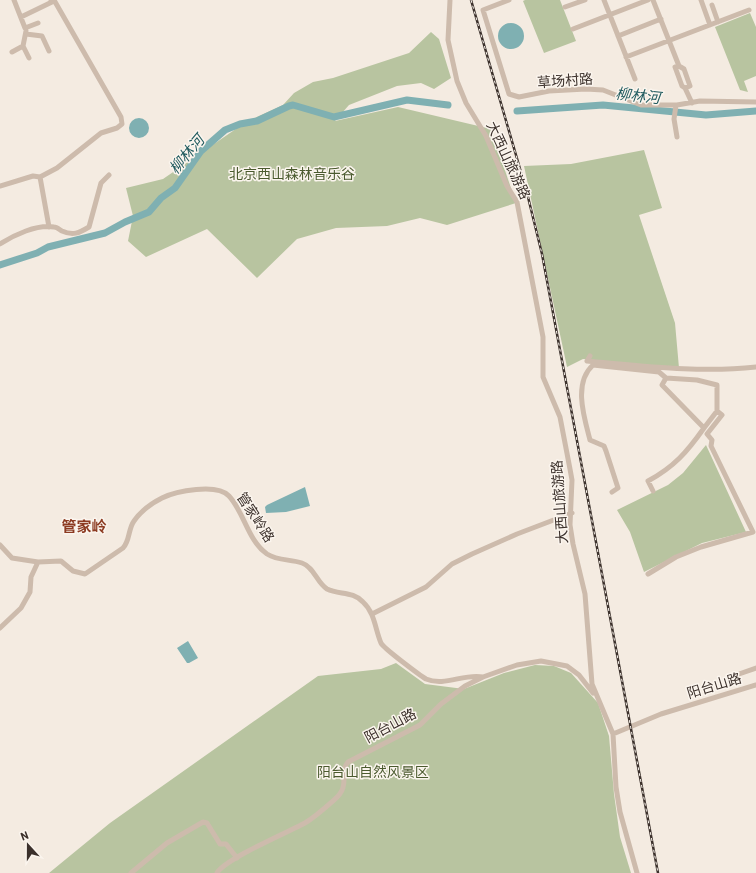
<svg xmlns="http://www.w3.org/2000/svg" width="756" height="873" font-family="Barlow,'Noto Sans SC',sans-serif">
<style>
.green{fill:#b8c4a0}
.water{fill:#7fb0b2}
.lines{fill:none;stroke-linecap:round;stroke-linejoin:round}
.river{stroke:#7fb0b2;stroke-width:7}
.minor{stroke:#cdbbac;stroke-width:5}
.rail-casing{stroke:#3b302b;stroke-width:2.5}
.rail{stroke:#fbf5ee;stroke-width:1;stroke-dasharray:3;stroke-linecap:butt}
.labels{text-anchor:middle;dominant-baseline:central;stroke-width:3;stroke-linejoin:round;paint-order:stroke}
.street-label{font-size:14px;fill:#3b302b;stroke:#fbf5ee}
.park-label{font-size:14px;fill:#4a5a2e;stroke:#fbf5ee}
.water-label{font-size:15px;font-style:italic;fill:#1f5a5e;stroke:#fbf5ee}
.neighbourhood-label{font-size:15px;font-weight:bold;fill:#8c3b22;stroke:#fbf5ee}
</style>
<rect width="100%" height="100%" fill="#f4ebe1"/>
<path class="green" d="M 525,0 L 560,0 L 576,41 L 544,53 L 523,1 Z
M 750,13 L 756,27 L 756,76 L 744,81 L 748,92 L 740,90 L 715,27 Z
M 431,32 L 439,39 L 451,78 L 434,89 L 421,83 L 397,86 L 349,105 L 335,121 L 398,107 L 491,129 L 516,203 L 447,225 L 420,218 L 387,226 L 336,228 L 297,239 L 257,278 L 207,229 L 146,257 L 128,241 L 133,216 L 126,188 L 163,179 L 246,122 L 283,105 L 294,93 L 313,82 L 333,78 L 409,53 Z
M 644,150 L 662,208 L 639,215 L 675,323 L 679,368 L 583,359 L 567,367 L 524,166 L 571,164 Z
M 706,445 L 746,532 L 702,543 L 644,572 L 630,532 L 617,510 L 668,485 L 683,473 Z
M 396,663 L 425,684 L 464,689 L 504,673 L 535,665 L 554,666 L 571,673 L 598,703 L 609,736 L 614,794 L 620,837 L 631,873 L 49,873 L 110,823 L 318,676 L 381,669 Z"/>
<path class="water" d="M498 36a13 13 0 1 1 26 0a13 13 0 1 1-26 0Z
M129 128a10 10 0 1 1 20 0a10 10 0 1 1-20 0Z
M 305,487 L 310,506 L 286,512 L 266,513 L 265,507 L 267,505 Z
M 188,641 L 198,658 L 189,663 L 187,663 L 177,648 Z"/>
<g class="lines">
<path class="river" d="M 517,111 L 603,105 L 706,115 L 756,111
M 0,265 L 37,253 L 48,247 L 105,233 L 125,222 L 149,212 L 161,198 L 175,188 L 201,151 L 225,130 L 240,124 L 257,121 L 289,106 L 293,105 L 334,117 L 407,100 L 448,105"/>
<path class="minor" d="M 14,0 L 25,28 L 38,23
M 450,0 L 448,40 L 457,81 L 466,103 L 486,136 L 507,186 L 517,202 L 543,337 L 543,377 L 560,417 L 570,469 L 572,480 L 570,525 L 573,544 L 585,594 L 592,684 L 613,734 L 616,787 L 620,812 L 637,873
M 509,0 L 483,10 L 509,94 L 519,97 L 549,91 L 586,89 L 603,90 L 641,105 L 677,105 L 700,101 L 756,102
M 604,0 L 635,79
M 653,0 L 679,66
M 701,0 L 710,25
M 712,5 L 718,22
M 565,7 L 585,0
M 21,17 L 52,2 L 51,0
M 573,29 L 648,0
M 26,31 L 23,46 L 29,58
M 26,34 L 42,36 L 49,51
M 618,36 L 661,19
M 12,52 L 23,46
M 626,57 L 749,10
M 685,88 L 682,86 L 675,67 L 679,66 L 684,69 L 690,86 L 685,88 L 692,103
M 676,105 L 674,119 L 677,137
M 40,177 L 49,227
M 0,186 L 33,176 L 40,177 L 57,168 L 101,133 L 117,128 L 122,124 L 121,117 L 54,0
M 0,244 C 14,235 37,224 54,227 C 57,227 60,230 62,231 C 73,236 79,233 89,227 L 101,183 L 109,175
M 590,356 L 587,361 C 644,366 700,373 756,367
M 653,491 L 648,481 C 674,467 687,452 704,428
M 612,492 L 618,488 L 606,451 L 604,446 L 590,440 C 584,417 573,383 593,365 L 659,372 L 666,378
M 0,545 L 12,558 L 38,562 L 61,561 L 73,571 L 85,574 L 123,548 C 130,541 128,529 134,521 C 141,511 152,503 162,498 C 176,491 217,483 229,496 C 244,512 248,541 267,554 C 278,561 290,559 302,563 C 314,567 317,583 327,589 C 339,595 353,591 363,602 C 375,613 375,629 381,643 C 383,648 421,676 426,679 C 445,687 464,673 483,677
M 648,574 L 676,557 L 701,547 L 753,532 L 711,446 L 712,440 L 707,434 L 722,415 L 717,411 L 717,385 L 697,380 L 666,378 L 662,385 L 704,428 L 717,411
M 372,614 L 426,587 L 452,564 L 472,554 L 517,534 L 572,513
M 0,628 L 21,608 L 30,592 L 31,577 L 38,562
M 739,674 L 756,668
M 613,734 L 661,714 L 756,685
M 131,873 L 167,843 L 203,822 L 207,823 L 220,844 L 226,844 L 237,858
M 217,873 C 225,859 288,832 305,823 C 315,817 325,808 334,800 C 352,785 338,774 348,762 L 420,725 L 441,704 L 465,686 L 483,677 L 517,665 L 541,661 L 567,666 L 579,675 L 593,693"/>
<defs>
<path id="rail" d="M 471,0 L 527,193 L 542,254 L 658,873"/>
</defs>
<use href="#rail" class="rail-casing"/>
<use href="#rail" class="rail"/>
</g>
<g class="labels">
<g class="street-label">
<text transform="translate(565 80) rotate(-4)">草场村路</text>
<text transform="translate(509 160) rotate(65)">大西山旅游路</text>
<text transform="translate(559 502) rotate(-94)">大西山旅游路</text>
<text transform="translate(256 517) rotate(57)">管家岭路</text>
<text transform="translate(714 685) rotate(-17)">阳台山路</text>
<text transform="translate(390 725) rotate(-28)">阳台山路</text>
</g>
<g class="park-label">
<text x="292" y="173">北京西山森林音乐谷</text>
<text x="373" y="771">阳台山自然风景区</text>
</g>
<g class="water-label">
<text transform="translate(638 95) rotate(6)">柳林河</text>
<text transform="translate(186 154) rotate(-50)">柳林河</text>
</g>
<g class="neighbourhood-label">
<text x="84" y="526">管家岭</text>
</g>
</g>
<g transform="translate(28 845) rotate(339)" stroke="#fbf5ee" stroke-width="3" paint-order="stroke">
<path d="M0-3L7 15L0 10L-7 15Z" fill="#3b302b"/>
<text y="-6" font-size="11" font-weight="bold" text-anchor="middle" fill="#3b302b">N</text>
</g>
</svg>
